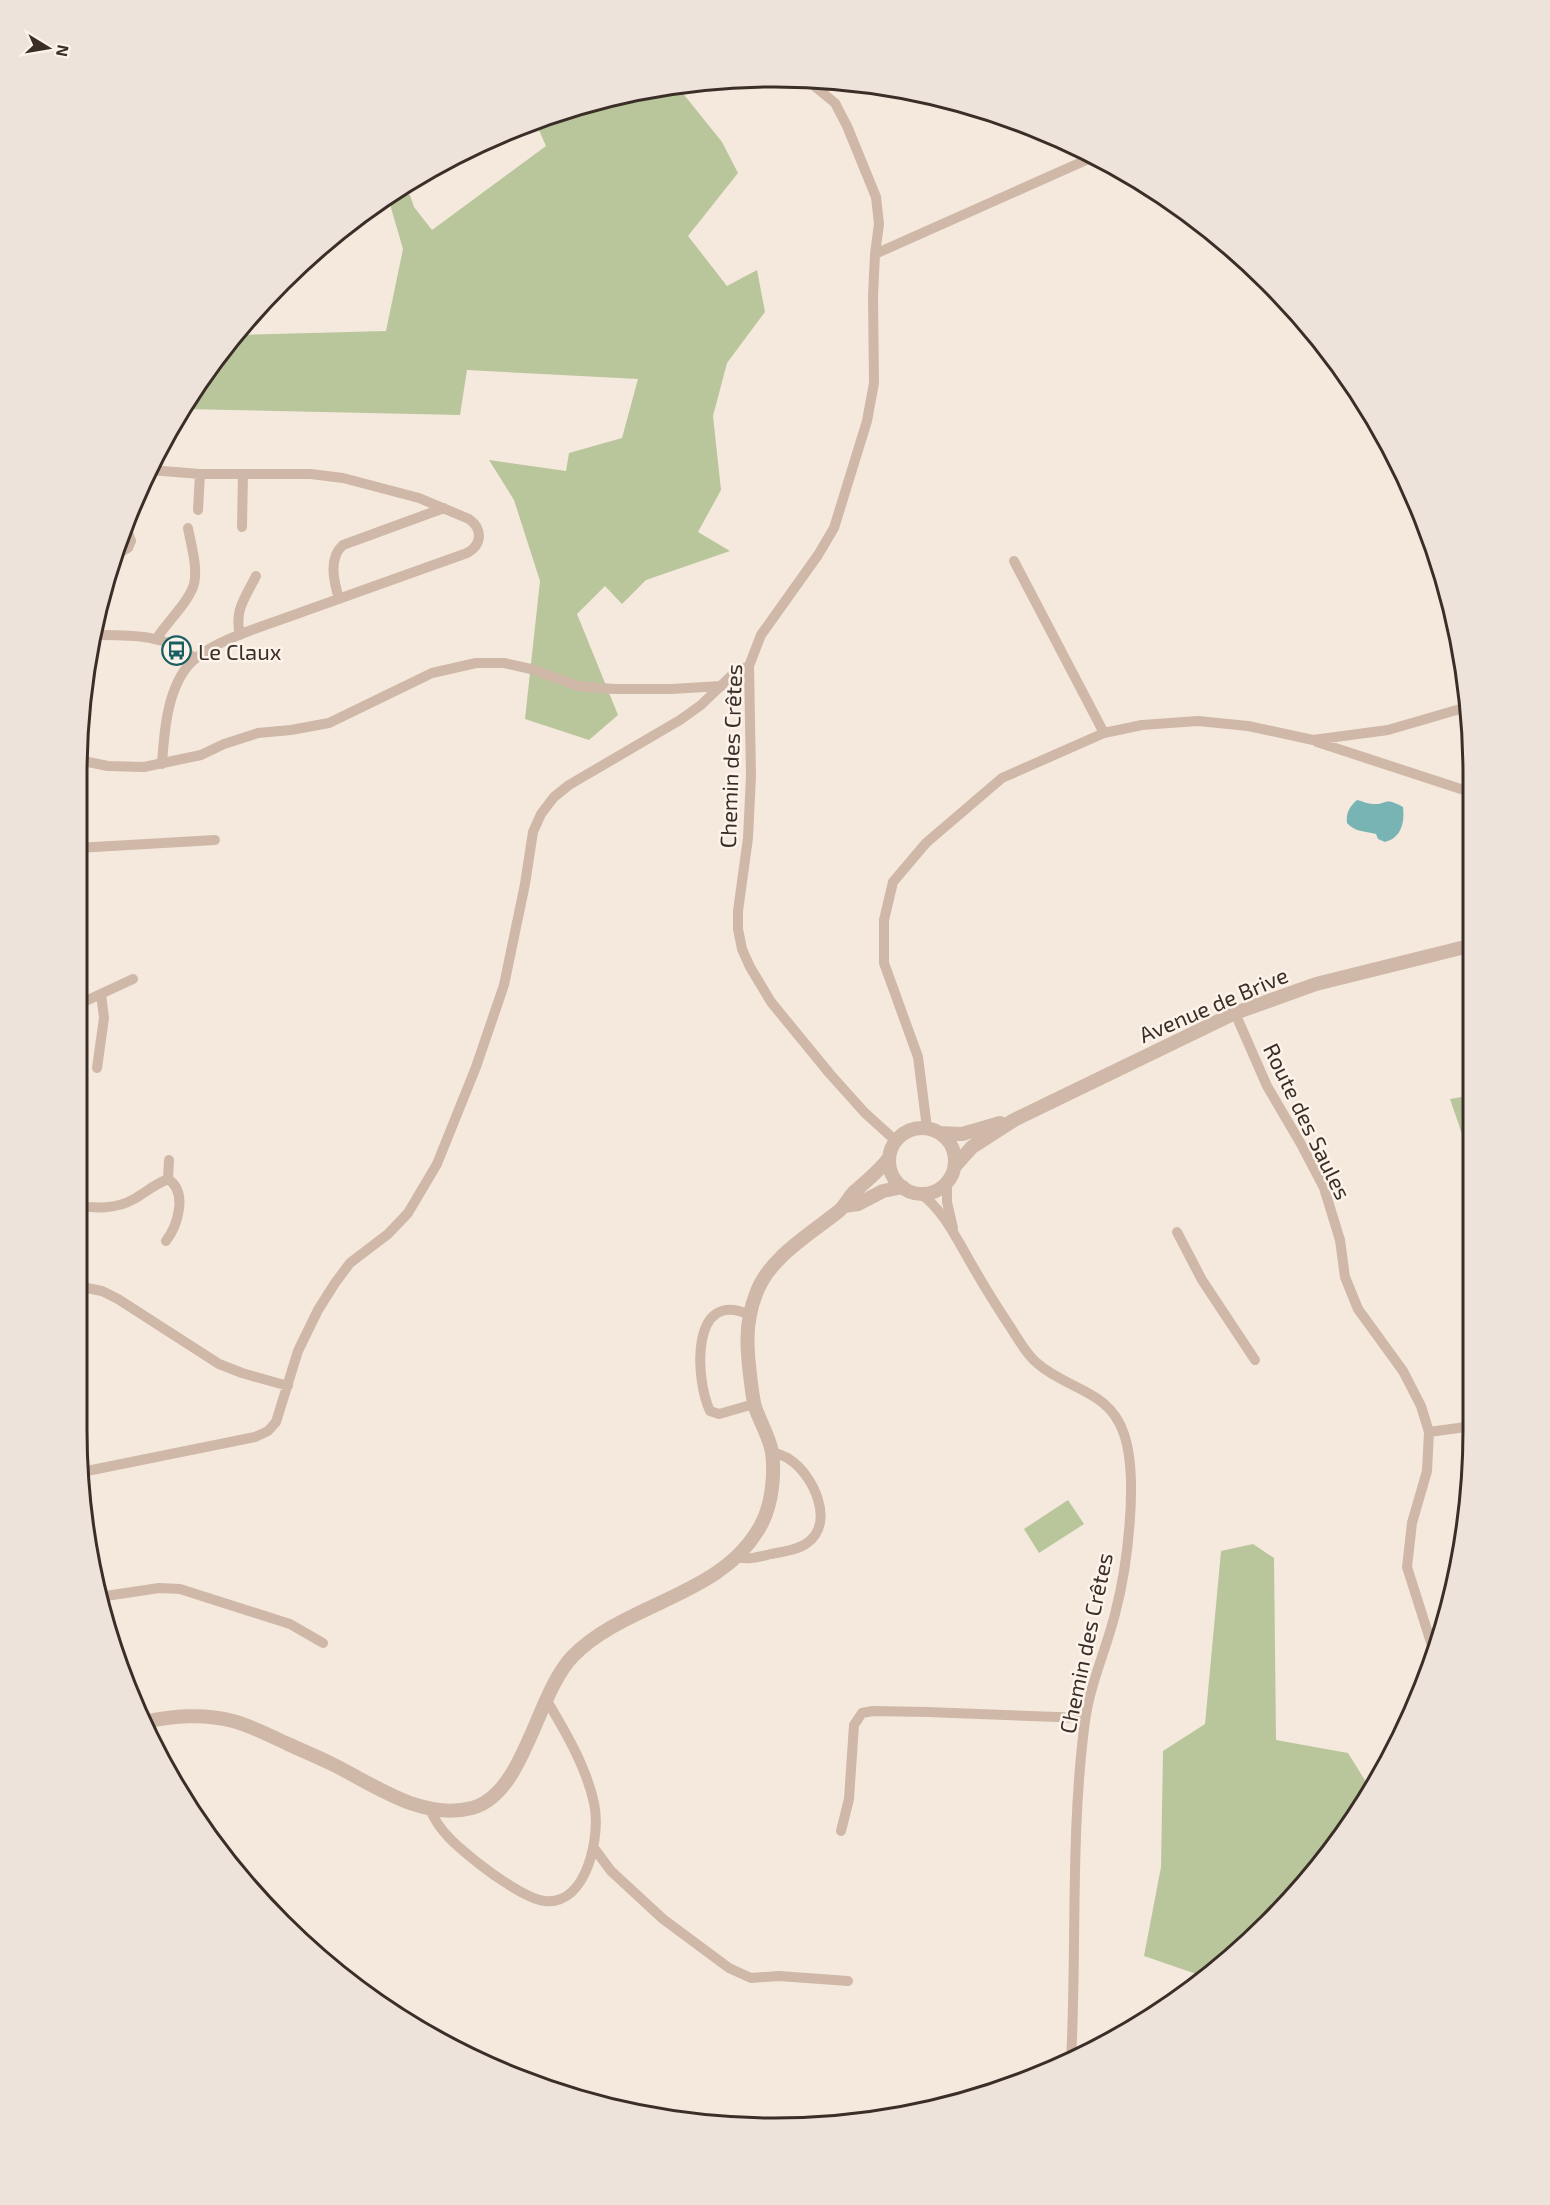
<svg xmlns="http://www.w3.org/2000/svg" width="1550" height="2205" font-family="'Exo 2',sans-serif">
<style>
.green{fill:#b9c69b}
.water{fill:#79b4b5}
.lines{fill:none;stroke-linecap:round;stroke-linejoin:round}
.minor{stroke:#cfb8a7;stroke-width:10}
.tertiary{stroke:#cfb8a7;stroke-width:14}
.labels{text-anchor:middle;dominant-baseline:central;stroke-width:5;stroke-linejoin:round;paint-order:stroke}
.poi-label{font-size:22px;fill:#3b2e28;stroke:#fcf3ea;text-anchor:start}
.street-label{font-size:22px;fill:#3b2e28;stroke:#fcf3ea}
.rim{fill:none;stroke:#3b2e28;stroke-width:3}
</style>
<rect width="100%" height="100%" fill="#f5e9dd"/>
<path class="green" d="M 677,86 L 722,142 L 738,173 L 688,236 L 727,286 L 757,270 L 765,312 L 727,363 L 713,416 L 721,490 L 698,532 L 730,551 L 646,580 L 622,604 L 605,586 L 577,614 L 618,715 L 589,740 L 525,719 L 540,581 L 514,500 L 489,460 L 566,471 L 569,453 L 622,438 L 638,379 L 467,370 L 460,415 L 183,409 L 240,335 L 386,331 L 403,249 L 387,194 L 410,195 L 414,207 L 432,230 L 546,146 L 535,121 L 639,90 Z
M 1473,1095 L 1473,1166 L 1450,1099 Z
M 1068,1500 L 1084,1524 L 1039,1553 L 1024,1529 Z
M 1253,1544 L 1274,1558 L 1276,1740 L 1348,1753 L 1371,1790 L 1356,1818 L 1269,1924 L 1205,1977 L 1144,1956 L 1161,1867 L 1163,1751 L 1205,1724 L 1221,1551 Z"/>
<path class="water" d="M 1357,800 C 1362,801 1368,804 1373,804 C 1388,805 1383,796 1403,807 C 1405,823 1401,838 1385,842 L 1378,839 L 1376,834 C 1364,831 1355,832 1347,823 C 1346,813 1349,807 1357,800 Z"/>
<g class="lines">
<path class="minor" d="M 807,80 L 835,103 L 847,126 L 876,197 L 879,224 L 875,254 L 873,296 L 874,383 L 867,421 L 834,528 L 818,555 L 761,635 L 749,666 L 751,776 L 748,838 L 738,911 L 738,929 L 742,949 L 750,967 L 771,1002 L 830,1074 L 865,1113 L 896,1141
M 875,254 L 1093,157
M 150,470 L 200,474 L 311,474 L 343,478 L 419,498 L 469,519 C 483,529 482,545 467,553 C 412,573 357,592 302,612 C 271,624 207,641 187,667 C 167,692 164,733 162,764
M 198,510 L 200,474
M 242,527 L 243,474
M 112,557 L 128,548 L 131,541 L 125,524
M 1014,561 L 1104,733
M 339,599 C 334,582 328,558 343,545 L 444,508
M 1446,605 L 1449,608
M 91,635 C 128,635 166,633 195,659
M 240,635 C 234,610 245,598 256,576
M 157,638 C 167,622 189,602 194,584 C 198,567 191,545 188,528
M 1317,742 L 1473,793
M 78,760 L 108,766 L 144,767 L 201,755 L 224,744 L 258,733 L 291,730 L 329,723 L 432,673 L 476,663 L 504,663 L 531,669 L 578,686 L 614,689 L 671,689 L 722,686
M 77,848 L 215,840
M 77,1005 L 133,979
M 1235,1013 L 1267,1086 L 1301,1144 L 1324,1188 L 1340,1240 L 1345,1277 L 1358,1309 L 1403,1371 L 1421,1406 L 1429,1432 L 1473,1426
M 97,1068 L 104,1018 L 101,994
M 927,1128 L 918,1057 L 884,963 L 884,920 L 893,882 L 926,843 L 1002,778 L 1104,733 L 1142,725 L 1198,721 L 1248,726 L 1313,740 L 1388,730 L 1467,707
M 77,1135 L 78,1133
M 168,1179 L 169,1160
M 947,1183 L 947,1202 L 953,1228
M 921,1194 C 941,1209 952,1230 964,1251 C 978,1276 993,1301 1009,1325 C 1017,1337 1026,1354 1037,1363 C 1067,1390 1109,1389 1124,1434 C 1139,1478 1127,1569 1115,1614 C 1106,1650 1090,1684 1085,1721 C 1070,1833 1077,1948 1071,2061
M 77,1205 C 94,1209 117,1209 134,1199 C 146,1192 155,1184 168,1179 C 188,1192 178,1225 166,1241
M 1177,1232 L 1202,1280 L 1255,1360
M 77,1286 L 102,1291 L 118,1299 L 219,1364 L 242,1373 L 288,1386
M 750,1315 C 690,1287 695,1379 710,1411 L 719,1414 L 754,1404
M 1429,1432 L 1427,1471 L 1412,1523 L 1407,1567 L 1434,1652
M 82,1472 L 255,1437 L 268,1431 L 276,1422 L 298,1351 L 318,1310 L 335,1283 L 350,1263 L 388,1234 L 408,1213 L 437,1164 L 476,1067 L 504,985 L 525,884 L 533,832 L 541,814 L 554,797 L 569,785 L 680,720 L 701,705 L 733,674 L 749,666
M 735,1556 C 747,1561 758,1557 771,1554 C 782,1552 798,1550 807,1543 C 836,1523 813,1474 789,1459 C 785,1456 777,1454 772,1452
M 99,1597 L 159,1588 L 180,1589 L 290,1624 L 323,1643
M 430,1809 C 439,1832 458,1847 478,1863 C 493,1875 527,1899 545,1901 C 588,1905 601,1834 594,1803 C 586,1766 565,1731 546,1699
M 841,1831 L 849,1799 L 854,1725 L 862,1713 L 873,1711 L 927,1712 L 1085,1718
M 594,1848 L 611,1871 L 663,1919 L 729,1968 L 751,1978 L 779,1976 L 848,1981"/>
<path class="tertiary" d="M889 1161a33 33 0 1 1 66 0a33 33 0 1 1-66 0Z
M 940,1133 L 962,1134 L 1000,1123
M 955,1166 L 972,1147 L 1014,1120 L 1235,1013 L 1316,984 L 1473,945
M 844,1206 L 858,1204 L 883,1191 L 903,1187
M 143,1722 C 173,1716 203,1713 233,1721 C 252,1726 270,1736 288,1744 C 303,1751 318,1757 332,1764 C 375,1785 422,1821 472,1808 C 525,1794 536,1694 573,1656 C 627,1601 724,1597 762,1523 C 772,1503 775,1474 772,1452 C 769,1436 760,1422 755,1407 C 753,1399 752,1391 751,1383 C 747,1352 744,1324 756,1294 C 769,1257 811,1234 840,1210 C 846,1204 849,1197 855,1191 C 868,1180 879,1171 889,1158"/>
</g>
<defs>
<symbol id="bus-ring" viewBox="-11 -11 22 22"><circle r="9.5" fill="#fcf3ea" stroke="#195e61" stroke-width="1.5"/><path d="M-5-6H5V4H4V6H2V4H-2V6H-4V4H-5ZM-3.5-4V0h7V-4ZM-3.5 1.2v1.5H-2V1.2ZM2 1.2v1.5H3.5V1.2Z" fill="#195e61"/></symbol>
</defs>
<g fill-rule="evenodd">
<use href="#bus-ring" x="160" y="634" width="33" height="33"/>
</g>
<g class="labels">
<g class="poi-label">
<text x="198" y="651">Le Claux</text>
</g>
<g class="street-label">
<text transform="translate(730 756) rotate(-88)">Chemin des Crêtes</text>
<text transform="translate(1213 1004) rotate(-23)">Avenue de Brive</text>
<text transform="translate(1308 1121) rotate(64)">Route des Saules</text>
<text transform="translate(1085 1643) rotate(-78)">Chemin des Crêtes</text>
</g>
</g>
<path d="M0 0H1550V2205H0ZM775 87H775A688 688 0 0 1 1463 775V1430A688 688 0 0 1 775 2118H775A688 688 0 0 1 87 1430V775A688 688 0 0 1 775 87Z" fill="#ede3da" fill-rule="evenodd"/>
<path class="rim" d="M775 87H775A688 688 0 0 1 1463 775V1430A688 688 0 0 1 775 2118H775A688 688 0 0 1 87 1430V775A688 688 0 0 1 775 87Z"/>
<g transform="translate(48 48) rotate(101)" stroke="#fcf3ea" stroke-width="4.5" paint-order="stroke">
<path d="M0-4.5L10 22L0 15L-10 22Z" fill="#3b2e28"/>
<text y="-9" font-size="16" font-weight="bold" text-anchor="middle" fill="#3b2e28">N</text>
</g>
</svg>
